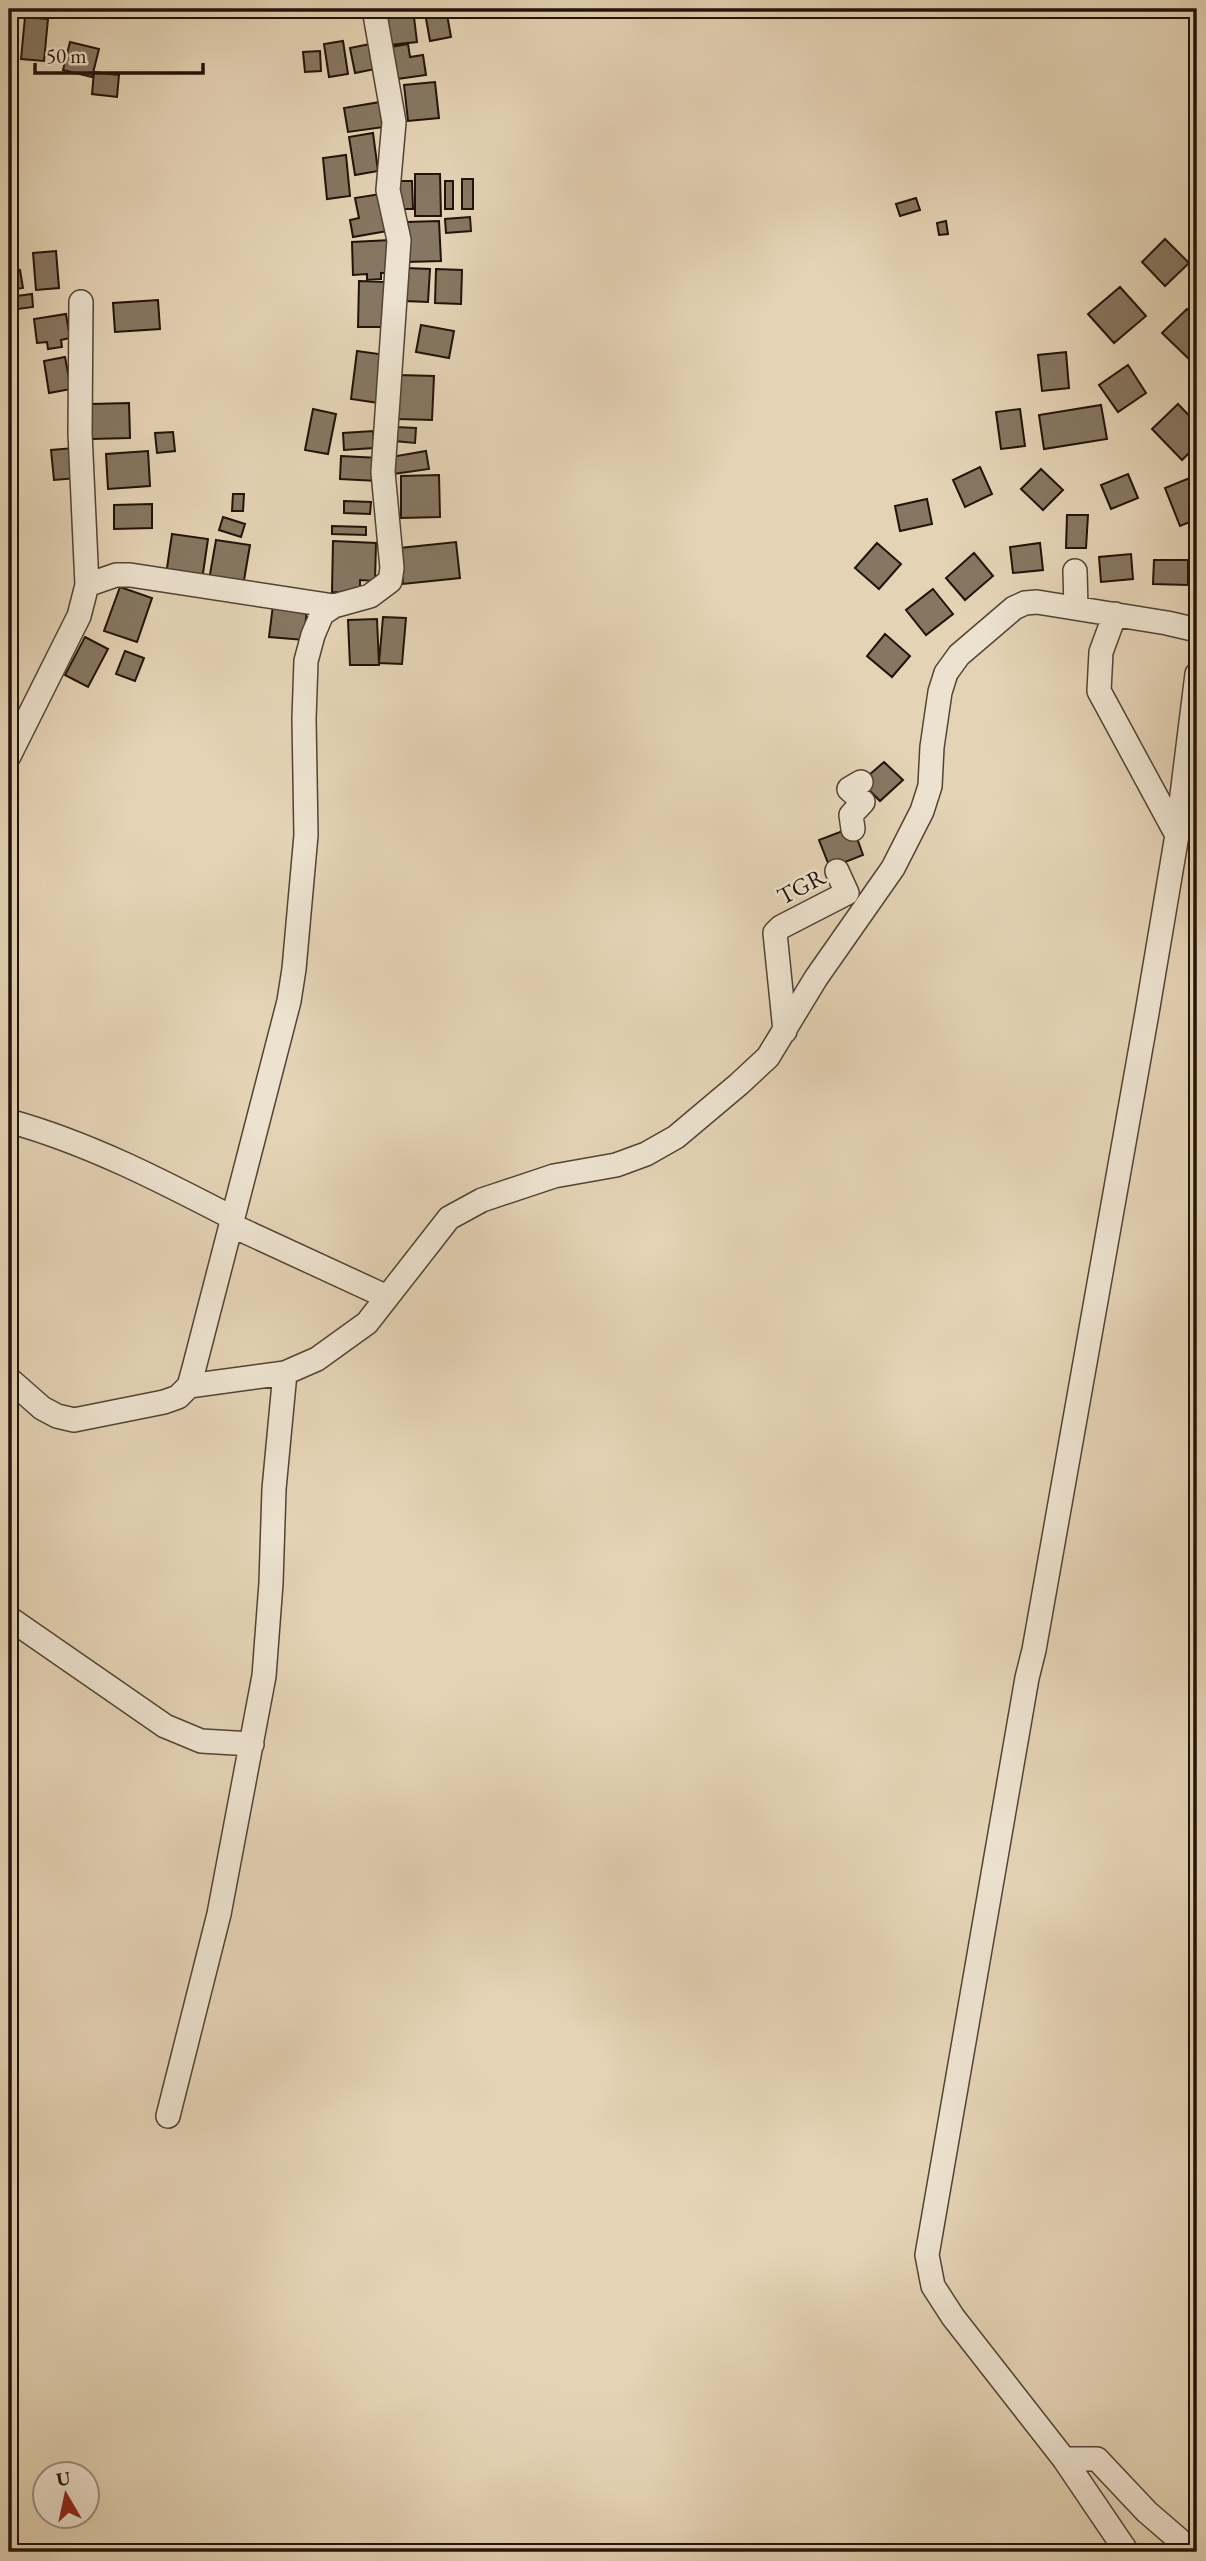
<svg xmlns="http://www.w3.org/2000/svg" width="1206" height="2561" font-family="'EB Garamond',serif">
<style>
.building{fill:#867762;stroke:#211309;stroke-width:2}
.lines{fill:none;stroke-linecap:round;stroke-linejoin:round}
.minor-casing{stroke:#524334;stroke-width:26}
.minor{stroke:#ede2cf;stroke-width:23}
.labels{text-anchor:middle;dominant-baseline:central;stroke-width:5;stroke-linejoin:round;paint-order:stroke}
.street-label{font-size:24px;fill:#211309;stroke:#ede2cf}
</style>
<rect width="100%" height="100%" fill="#e4d3b5"/>
<filter id="stains"><feTurbulence type="fractalNoise" baseFrequency=".00286" numOctaves="4"/><feColorMatrix values="0 0 0 0 .2 0 0 0 0 .09 0 0 0 0 .02 0 0 0 .5 -.17"/></filter>
<radialGradient id="worn" r=".72"><stop offset=".6" stop-color="#630" stop-opacity="0"/><stop offset="1" stop-color="#630" stop-opacity=".3"/></radialGradient>
<path class="building" d="M 378,9 L 413,9 L 417,42 L 389,45 Z
M 446,9 L 451,37 L 430,41 L 425,13 Z
M 25,17 L 48,19 L 44,61 L 21,59 Z
M 343,41 L 348,74 L 329,77 L 324,44 Z
M 70,42 L 99,49 L 92,77 L 63,70 Z
M 370,44 L 375,69 L 355,73 L 350,48 Z
M 408,44 L 410,57 L 423,55 L 426,75 L 390,80 L 385,48 Z
M 320,51 L 321,71 L 305,72 L 303,52 Z
M 94,72 L 119,75 L 117,97 L 92,94 Z
M 435,82 L 439,118 L 408,121 L 404,85 Z
M 380,102 L 384,127 L 348,132 L 344,108 Z
M 373,133 L 378,171 L 355,175 L 349,137 Z
M 346,155 L 350,196 L 327,199 L 323,158 Z
M 415,174 L 440,174 L 441,216 L 415,216 Z
M 462,179 L 473,179 L 473,209 L 462,209 Z
M 393,181 L 412,181 L 413,209 L 393,209 Z
M 445,181 L 453,181 L 453,209 L 445,209 Z
M 380,194 L 393,230 L 353,237 L 350,220 L 359,218 L 355,198 Z
M 916,198 L 920,210 L 900,216 L 896,204 Z
M 470,217 L 471,231 L 446,233 L 445,219 Z
M 439,221 L 441,261 L 407,262 L 406,222 Z
M 946,221 L 948,234 L 939,235 L 937,223 Z
M 1165,239 L 1189,263 L 1165,286 L 1142,262 Z
M 390,240 L 391,273 L 381,273 L 381,279 L 367,280 L 367,274 L 353,275 L 352,242 Z
M 56,251 L 59,288 L 36,290 L 33,253 Z
M 406,268 L 430,269 L 428,302 L 404,301 Z
M 436,269 L 462,270 L 461,304 L 435,303 Z
M 20,270 L 23,288 L 9,290 L 9,272 Z
M 359,281 L 386,282 L 385,327 L 358,327 Z
M 1120,287 L 1146,316 L 1114,343 L 1088,314 Z
M 32,294 L 33,307 L 11,310 L 9,297 Z
M 158,300 L 160,329 L 115,332 L 113,303 Z
M 1187,309 L 1197,319 L 1197,353 L 1190,360 L 1162,333 Z
M 66,314 L 70,338 L 61,340 L 62,347 L 48,349 L 47,342 L 37,343 L 34,319 Z
M 421,325 L 454,331 L 449,358 L 416,352 Z
M 357,351 L 386,355 L 379,403 L 351,399 Z
M 1066,352 L 1069,388 L 1042,391 L 1038,355 Z
M 65,357 L 71,389 L 49,393 L 44,361 Z
M 1128,365 L 1146,393 L 1118,412 L 1099,385 Z
M 399,375 L 434,376 L 432,420 L 398,419 Z
M 129,403 L 130,438 L 92,439 L 91,404 Z
M 1178,404 L 1197,424 L 1197,445 L 1182,460 L 1152,429 Z
M 1101,405 L 1107,439 L 1044,449 L 1039,415 Z
M 313,409 L 336,414 L 328,454 L 305,450 Z
M 1020,409 L 1025,446 L 1001,449 L 996,412 Z
M 395,427 L 416,428 L 415,443 L 394,441 Z
M 373,431 L 374,448 L 344,450 L 343,433 Z
M 173,432 L 175,451 L 157,453 L 155,433 Z
M 74,448 L 77,478 L 54,480 L 51,450 Z
M 148,451 L 150,486 L 108,489 L 106,454 Z
M 426,451 L 429,469 L 393,474 L 391,457 Z
M 341,456 L 379,458 L 378,481 L 340,479 Z
M 980,467 L 992,494 L 965,507 L 953,480 Z
M 1041,469 L 1063,490 L 1043,510 L 1021,489 Z
M 1128,474 L 1138,498 L 1111,509 L 1101,485 Z
M 439,475 L 440,517 L 401,518 L 401,476 Z
M 1197,475 L 1197,519 L 1180,526 L 1165,488 Z
M 233,494 L 244,494 L 243,511 L 232,511 Z
M 927,499 L 932,524 L 900,531 L 895,506 Z
M 344,501 L 371,502 L 370,514 L 344,513 Z
M 152,504 L 152,528 L 114,529 L 114,505 Z
M 1067,515 L 1088,515 L 1086,548 L 1066,548 Z
M 223,517 L 245,524 L 241,537 L 219,530 Z
M 332,526 L 366,527 L 366,535 L 332,534 Z
M 172,534 L 208,539 L 202,580 L 166,575 Z
M 216,540 L 250,545 L 243,586 L 209,580 Z
M 333,541 L 376,543 L 375,581 L 360,580 L 360,593 L 332,592 Z
M 456,542 L 460,578 L 403,584 L 400,548 Z
M 877,543 L 901,564 L 879,589 L 855,568 Z
M 1040,543 L 1043,570 L 1013,573 L 1010,547 Z
M 974,553 L 993,576 L 965,600 L 946,578 Z
M 1131,554 L 1133,579 L 1101,582 L 1099,557 Z
M 1154,560 L 1188,560 L 1188,585 L 1153,584 Z
M 120,587 L 152,598 L 137,642 L 104,631 Z
M 933,589 L 953,614 L 926,635 L 906,610 Z
M 273,605 L 307,608 L 304,640 L 269,637 Z
M 383,617 L 406,618 L 402,664 L 379,663 Z
M 377,619 L 379,665 L 350,665 L 348,620 Z
M 885,634 L 910,656 L 892,677 L 867,656 Z
M 85,637 L 108,649 L 88,687 L 65,675 Z
M 125,651 L 144,658 L 135,681 L 116,674 Z
M 884,762 L 903,780 L 880,801 L 861,782 Z
M 853,827 L 863,855 L 830,868 L 819,840 Z"/>
<g class="lines">
<defs>
<path id="minor" d="M 1075,571 L 1076,608
M 87,585 L 116,575 L 130,575 L 334,606
M 1115,614 L 1101,652 L 1099,691 L 1177,835
M 9,756 L 79,616 L 87,585 L 80,433 L 81,302
M 853,829 L 851,815 L 863,802 L 849,789 L 861,782
M 785,1031 L 775,933 L 781,927 L 847,893 L 837,871
M 9,1121 C 88,1143 160,1180 233,1218
M 231,1225 L 387,1297
M 9,1379 L 42,1408 L 57,1416 L 74,1420 L 164,1402 L 178,1397 L 189,1386 L 194,1368 L 289,1001 L 294,969 L 306,835 L 304,719 L 306,661 L 313,635 L 322,614 L 334,606 L 370,596 L 390,581 L 392,568 L 383,472 L 399,240 L 388,190 L 394,122 L 374,9
M 189,1386 L 285,1373 L 317,1359 L 367,1323 L 449,1218 L 482,1200 L 554,1176 L 616,1165 L 646,1154 L 676,1137 L 739,1084 L 768,1057 L 816,978 L 893,868 L 922,811 L 930,786 L 932,747 L 940,692 L 946,673 L 959,655 L 1014,608 L 1025,603 L 1037,602 L 1167,623 L 1197,630
M 9,1618 L 165,1726 L 201,1741 L 252,1744
M 168,2116 L 219,1914 L 264,1676 L 271,1583 L 274,1489 L 285,1373
M 1064,2459 L 1097,2459 L 1147,2512 L 1191,2550 L 1197,2551
M 1127,2552 L 1064,2459 L 953,2317 L 933,2286 L 927,2255 L 1027,1678 L 1034,1650 L 1147,1013 L 1177,835 L 1197,674"/>
</defs>
<use href="#minor" class="minor-casing"/>
<use href="#minor" class="minor"/>
</g>
<g class="labels">
<g class="street-label">
<text transform="translate(801 886) rotate(-28)">TGR</text>
</g>
</g>
<rect width="1206" height="2561" fill="none" stroke="#e4d3b5" stroke-width="35"/>
<rect x="10" y="10" width="1185" height="2540" fill="none" stroke="#211309" stroke-width="3.5"/>
<rect x="18" y="18" width="1171" height="2526" fill="none" stroke="#211309" stroke-width="2"/>
<g transform="translate(66 2495) rotate(351)"><circle r="33" fill="#ede2cf" stroke="#9b8f80" stroke-width="2"/>
<path d="M0-5L12 26L0 18L-12 26Z" fill="#8f2418"/>
<text y="-10" font-size="19" font-weight="bold" text-anchor="middle" fill="#211309">U</text>
</g>
<path d="M35 63v10h168v-10" fill="none" stroke="#211309" stroke-width="3.5"/>
<text x="46" y="63" font-size="21" fill="#211309" stroke="#ede2cf" stroke-width="5" paint-order="stroke">50 m</text>
<rect width="100%" height="100%" filter="url(#stains)"/>
<rect width="100%" height="100%" fill="url(#worn)"/>
</svg>
